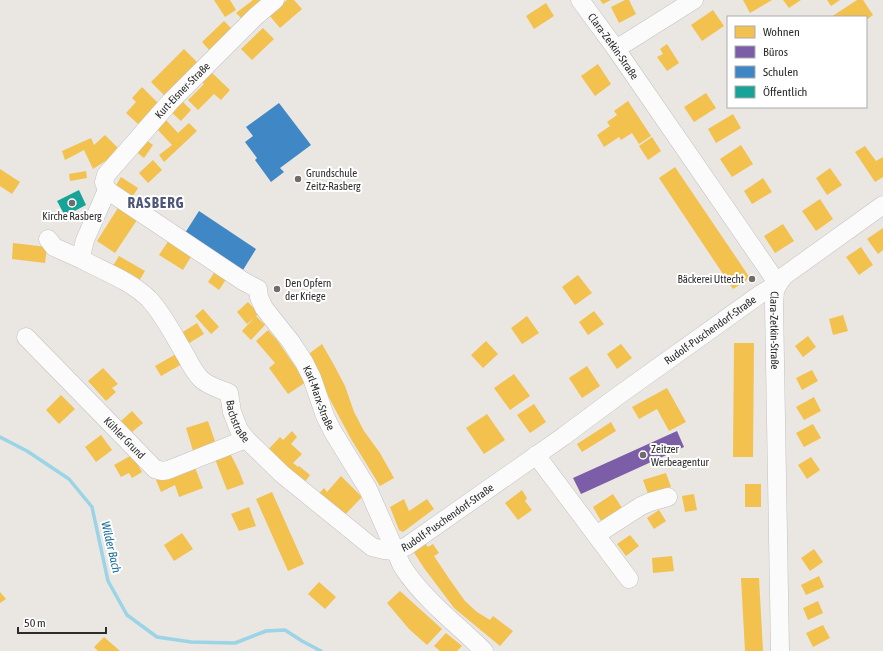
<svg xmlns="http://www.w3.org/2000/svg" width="883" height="651" font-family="'Asap Condensed',sans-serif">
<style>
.homes{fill:#f2c14e}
.offices{fill:#7b5ea7}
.schools{fill:#3f88c5}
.public{fill:#17a398}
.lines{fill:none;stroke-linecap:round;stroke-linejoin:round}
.stream{stroke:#9ad4e6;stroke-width:3.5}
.minor-casing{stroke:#c3c2c2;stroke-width:19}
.minor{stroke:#fcfbfb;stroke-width:18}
.poi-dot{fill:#6e6d6c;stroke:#fff;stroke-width:1.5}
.labels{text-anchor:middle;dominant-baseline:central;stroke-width:4;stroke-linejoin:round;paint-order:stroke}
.street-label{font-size:11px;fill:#2c2c2c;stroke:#fff}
.poi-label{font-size:11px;fill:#2c2c2c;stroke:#fff;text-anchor:start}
.water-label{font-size:12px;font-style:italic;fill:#156d97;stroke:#fff}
.district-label{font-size:15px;font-weight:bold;letter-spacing:1px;fill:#4e577a;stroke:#fff}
</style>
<rect width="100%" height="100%" fill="#eae6e2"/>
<path class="homes" d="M 214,0 L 230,0 L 236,10 L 225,17 Z
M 253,0 L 266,0 L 245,22 L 236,13 Z
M 287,0 L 294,0 L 302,9 L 280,28 L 269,15 Z
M 600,0 L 611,0 L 603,4 Z
M 625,0 L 629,0 L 636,14 L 619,23 L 611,7 Z
M 743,0 L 772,0 L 750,13 Z
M 783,0 L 801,0 L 789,8 Z
M 827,0 L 840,0 L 831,6 Z
M 857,0 L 863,0 L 873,15 L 866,20 L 866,17 L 831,17 Z
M 546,3 L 554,16 L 534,29 L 526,16 Z
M 713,10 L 724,26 L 702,41 L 691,25 Z
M 224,21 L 234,31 L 212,53 L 202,42 Z
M 263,28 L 274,39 L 252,60 L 241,49 Z
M 667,44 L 679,63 L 667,71 L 657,57 L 663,54 L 660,49 Z
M 184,49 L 198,63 L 165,96 L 151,82 Z
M 598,64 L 611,84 L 595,96 L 581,76 Z
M 210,71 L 230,90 L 221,100 L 214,94 L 198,110 L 188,100 L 204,84 L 200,81 Z
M 142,87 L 158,103 L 138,124 L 126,113 L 136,102 L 132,98 Z
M 706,93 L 716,108 L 694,122 L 684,107 Z
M 182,101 L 191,110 L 181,121 L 171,112 Z
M 628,101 L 651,136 L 639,144 L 632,133 L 621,140 L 619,137 L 604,147 L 597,135 L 610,126 L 607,122 L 617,115 L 614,111 Z
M 733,114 L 741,128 L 716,143 L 708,129 Z
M 166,120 L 178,133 L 189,123 L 197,131 L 164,162 L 159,155 L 172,145 L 157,129 Z
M 105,135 L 119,149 L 107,160 L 93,169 L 84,150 L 65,160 L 62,151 L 91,138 L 94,145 Z
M 652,137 L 661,151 L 648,160 L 639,146 Z
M 143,138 L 153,145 L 144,158 L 134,150 Z
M 741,145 L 753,164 L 732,177 L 720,159 Z
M 865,146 L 876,161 L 883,157 L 883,177 L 875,182 L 855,152 Z
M 153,160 L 162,170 L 148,183 L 139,173 Z
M 675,167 L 750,278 L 733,289 L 659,178 Z
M 830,168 L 842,185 L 827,195 L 816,178 Z
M 0,169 L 20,182 L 12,194 L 0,186 Z
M 86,171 L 87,178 L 70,181 L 69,174 Z
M 121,177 L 138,188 L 131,199 L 114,189 Z
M 763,178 L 772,192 L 752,204 L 744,191 Z
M 820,199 L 833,219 L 816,231 L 802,211 Z
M 118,208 L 137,220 L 115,253 L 97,241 Z
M 783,224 L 794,241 L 775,253 L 764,236 Z
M 883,228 L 883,250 L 878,254 L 867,239 Z
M 169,240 L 192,255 L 183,270 L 159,255 Z
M 13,243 L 47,247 L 45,263 L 12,259 Z
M 861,247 L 873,265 L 859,275 L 846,257 Z
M 119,256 L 145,271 L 139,281 L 111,269 Z
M 216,270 L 227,278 L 219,290 L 208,282 Z
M 578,275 L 592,293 L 575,305 L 562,287 Z
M 248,302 L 259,314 L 256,316 L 265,325 L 251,340 L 242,331 L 254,318 L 247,324 L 237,312 Z
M 203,309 L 219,327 L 211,334 L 195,316 Z
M 594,311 L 604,324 L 588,335 L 579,322 Z
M 843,315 L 848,331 L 833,335 L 829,319 Z
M 527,316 L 539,333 L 522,344 L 511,328 Z
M 197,323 L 204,334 L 181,348 L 175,337 Z
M 268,330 L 277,340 L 306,382 L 288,394 L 269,368 L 275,363 L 256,341 Z
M 808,336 L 816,347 L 803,357 L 795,346 Z
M 486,341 L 498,354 L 483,368 L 471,355 Z
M 734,343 L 754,343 L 753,457 L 733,457 Z
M 322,344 L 334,365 L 345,386 L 354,412 L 364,431 L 380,453 L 394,478 L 380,486 L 351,439 L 327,394 L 318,373 L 306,356 Z
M 621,344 L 632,358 L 617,369 L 607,354 Z
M 176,354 L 182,364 L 161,376 L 155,366 Z
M 587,366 L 600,386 L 582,398 L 569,378 Z
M 103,368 L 118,384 L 112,388 L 116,392 L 106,401 L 88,381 Z
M 812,370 L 818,381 L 802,390 L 796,378 Z
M 514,374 L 530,396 L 510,410 L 494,388 Z
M 667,388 L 686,422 L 669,431 L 657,409 L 639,419 L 632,407 Z
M 61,395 L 75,409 L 59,424 L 46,410 Z
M 814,397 L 821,411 L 804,420 L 796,407 Z
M 534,404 L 546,422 L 530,433 L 517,415 Z
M 132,411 L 143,423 L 132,432 L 121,421 Z
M 487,414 L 505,440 L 484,454 L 466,428 Z
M 208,421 L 217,447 L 194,454 L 186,428 Z
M 611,422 L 616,431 L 582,452 L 577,444 Z
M 813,424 L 821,438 L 804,447 L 796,433 Z
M 292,431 L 297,437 L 291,444 L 302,454 L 293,463 L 298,467 L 299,466 L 310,475 L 302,486 L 265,453 L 280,437 L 283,440 Z
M 101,435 L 112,450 L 96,462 L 85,447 Z
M 230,453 L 239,471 L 244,484 L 227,490 L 215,459 Z
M 132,455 L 142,472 L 132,478 L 129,473 L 121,477 L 114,465 Z
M 811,457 L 820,470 L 807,479 L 798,465 Z
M 194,465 L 203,488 L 179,497 L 175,485 L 161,492 L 156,480 Z
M 666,473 L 671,487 L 648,494 L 643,480 Z
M 341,476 L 362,497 L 338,522 L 313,500 L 324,488 L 327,492 Z
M 745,484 L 761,484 L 761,507 L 745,507 Z
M 522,490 L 527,498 L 525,501 L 532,510 L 518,520 L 505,503 Z
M 272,492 L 304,564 L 288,571 L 256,499 Z
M 613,494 L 622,508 L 601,521 L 593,507 Z
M 694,494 L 697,510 L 685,512 L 682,496 Z
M 404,499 L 409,511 L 427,499 L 434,509 L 403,532 L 399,530 L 390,507 Z
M 249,507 L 256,526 L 239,531 L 231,514 Z
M 659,510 L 666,521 L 654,529 L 647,518 Z
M 182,533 L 193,549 L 174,561 L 164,545 Z
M 630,535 L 639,546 L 626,556 L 617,544 Z
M 424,542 L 428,547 L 433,544 L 439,553 L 434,556 L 450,580 L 465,601 L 477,612 L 490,620 L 493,616 L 513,631 L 500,646 L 454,608 L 424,568 L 413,551 Z
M 814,549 L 823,562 L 810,571 L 801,558 Z
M 672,556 L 674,571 L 653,573 L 652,558 Z
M 819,576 L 824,587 L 806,595 L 801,585 Z
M 741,578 L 759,578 L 763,651 L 745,651 Z
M 319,582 L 336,597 L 325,609 L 308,594 Z
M 400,591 L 442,629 L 427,645 L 409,629 L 387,603 Z
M 0,592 L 6,599 L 0,603 Z
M 818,601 L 823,613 L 808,620 L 803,608 Z
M 823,625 L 830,638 L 813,647 L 806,633 Z
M 446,633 L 462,646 L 457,651 L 440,651 L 434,646 Z
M 104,637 L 120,651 L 98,651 L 94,647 Z"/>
<path class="offices" d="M 677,431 L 684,447 L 581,494 L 573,478 Z"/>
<path class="schools" d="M 279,103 L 311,145 L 280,168 L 284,172 L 271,182 L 255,160 L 257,158 L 245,142 L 253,136 L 246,127 Z
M 199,211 L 256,249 L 243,270 L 185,233 Z"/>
<path class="public" d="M 79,190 L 86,205 L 65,216 L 57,201 Z"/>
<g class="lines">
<path class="stream" d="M 0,437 L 27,451 L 69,479 L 92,507 L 108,581 L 127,615 L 157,637 L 191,642 L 235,643 L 266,631 L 285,630 L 302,641 L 321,651"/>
<defs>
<g id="minor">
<path id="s1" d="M 580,0 L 616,49 L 778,284"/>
<path d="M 616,49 L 694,0"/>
<path id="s2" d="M 107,190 L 85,240 L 82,252 L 83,260 C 105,272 131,281 149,299 C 164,315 175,338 186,356 C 190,364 195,373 201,379 C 208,386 220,389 229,393 L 232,412 L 239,430 L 246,439 L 282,474 L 372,547 L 384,550 L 396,551 L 407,546 L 564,436 L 615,398 L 759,295 L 778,284 L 784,276 L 883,205"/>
<path id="s3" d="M 107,190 L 243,281 L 258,289 L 259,297 L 264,308 L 291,342 L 304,362 L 312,378 L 325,416 L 333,432 L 368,489 L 401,564 C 412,583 427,598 443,613 C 457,626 471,638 484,651"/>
<path id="s4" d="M 107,190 L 104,182 L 106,175 L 170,102 L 255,17 L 275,0"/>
<path d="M 48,239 L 54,247 L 83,260"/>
<path id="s5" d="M 778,284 L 775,291 L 774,304 L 780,651"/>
<path id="s6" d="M 26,337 L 155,469 L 162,471 L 168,470 L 246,439"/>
<path d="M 536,455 L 596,535 L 641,506 L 650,502 L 668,497"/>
<path d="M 596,535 L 629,579"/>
</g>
</defs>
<use href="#minor" class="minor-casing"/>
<use href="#minor" class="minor"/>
</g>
<g class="poi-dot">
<circle cx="298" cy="179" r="4"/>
<circle cx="72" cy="203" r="4"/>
<circle cx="752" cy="279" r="4"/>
<circle cx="277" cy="289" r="4"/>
<circle cx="643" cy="455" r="4"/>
</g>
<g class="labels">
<g class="street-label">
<text stroke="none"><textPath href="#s1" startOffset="57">Clara-Zetkin-Straße</textPath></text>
<text stroke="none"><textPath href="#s4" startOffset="130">Kurt-Eisner-Straße</textPath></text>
<text stroke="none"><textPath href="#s2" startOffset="904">Rudolf-Puschendorf-Straße</textPath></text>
<text stroke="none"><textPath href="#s5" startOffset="47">Clara-Zetkin-Straße</textPath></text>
<text stroke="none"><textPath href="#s3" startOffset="307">Karl-Marx-Straße</textPath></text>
<text stroke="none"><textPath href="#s2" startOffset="309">Bachstraße</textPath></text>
<text stroke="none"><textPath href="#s6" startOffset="141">Kühler Grund</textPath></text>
<text stroke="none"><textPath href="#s2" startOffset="581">Rudolf-Puschendorf-Straße</textPath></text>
</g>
<g class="poi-label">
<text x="306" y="173">Grundschule<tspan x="306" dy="13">Zeitz-Rasberg</tspan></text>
<text x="72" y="216" text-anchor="middle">Kirche Rasberg</text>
<text x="744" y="279" text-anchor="end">Bäckerei Uttecht</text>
<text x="285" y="283">Den Opfern<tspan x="285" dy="13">der Kriege</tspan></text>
<text x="651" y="449">Zeitzer<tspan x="651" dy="13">Werbeagentur</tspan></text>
</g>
<g class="water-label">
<text transform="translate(111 547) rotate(77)">Wilder Bach</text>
</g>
<g class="district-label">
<text x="156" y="202">RASBERG</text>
</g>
</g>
<rect x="727" y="16" width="140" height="92" fill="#ffffff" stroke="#ababab"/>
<rect x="735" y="26" width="20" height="12" fill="#f2c14e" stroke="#ababab"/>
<text x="763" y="36" font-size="12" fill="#2c2c2c">Wohnen</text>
<rect x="735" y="46" width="20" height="12" fill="#7b5ea7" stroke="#ababab"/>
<text x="763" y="56" font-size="12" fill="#2c2c2c">Büros</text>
<rect x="735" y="66" width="20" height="12" fill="#3f88c5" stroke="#ababab"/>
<text x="763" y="76" font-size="12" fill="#2c2c2c">Schulen</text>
<rect x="735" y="86" width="20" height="12" fill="#17a398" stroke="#ababab"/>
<text x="763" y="96" font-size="12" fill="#2c2c2c">Öffentlich</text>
<path d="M18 627v6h88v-6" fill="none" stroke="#2c2c2c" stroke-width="2"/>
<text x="24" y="627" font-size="12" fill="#2c2c2c" stroke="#ffffff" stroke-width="3" paint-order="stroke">50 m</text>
</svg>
